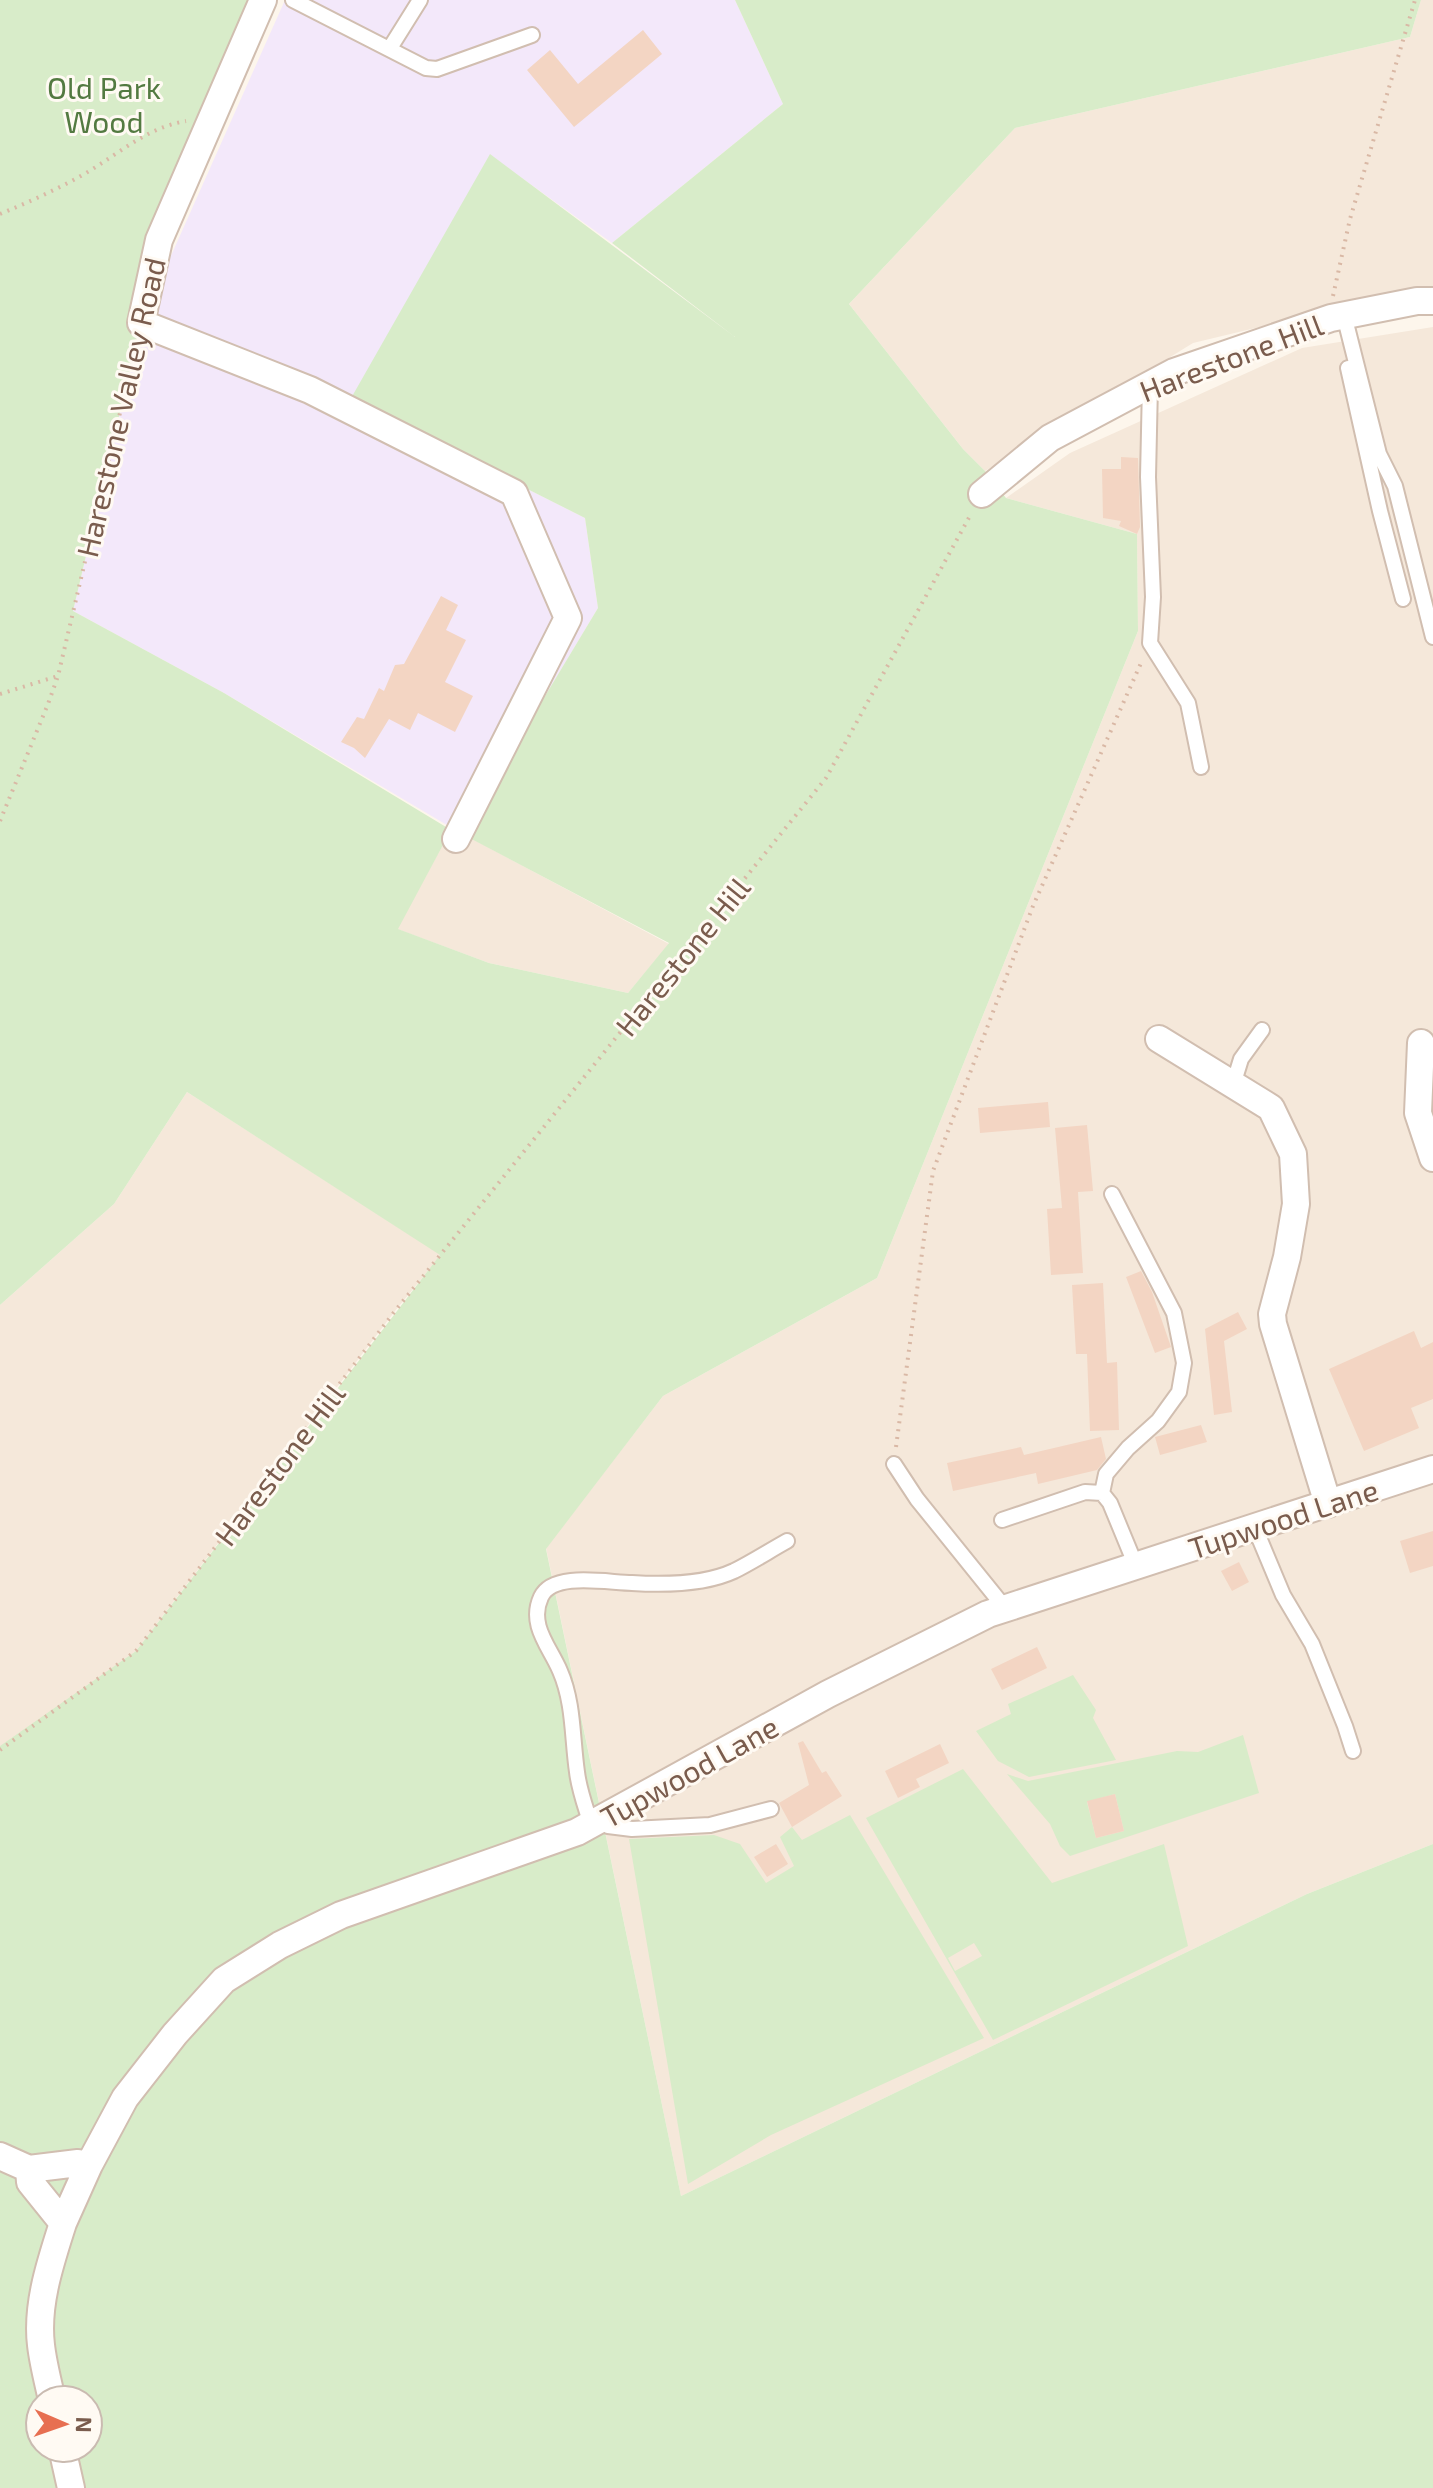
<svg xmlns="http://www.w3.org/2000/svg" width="1433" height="2488" font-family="'Exo 2',sans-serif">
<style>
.residential{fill:#f5e8da}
.education{fill:#f3e8fa}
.green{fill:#d8ecc9;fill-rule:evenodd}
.building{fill:#f3d5c3}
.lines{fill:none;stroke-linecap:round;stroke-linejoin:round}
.service-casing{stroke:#d1beb0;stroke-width:18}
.minor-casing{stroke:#d1beb0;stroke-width:30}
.path{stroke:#d9b8a5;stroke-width:4;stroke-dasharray:2 6;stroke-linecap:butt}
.service{stroke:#fff;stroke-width:14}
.minor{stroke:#fff;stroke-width:26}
.labels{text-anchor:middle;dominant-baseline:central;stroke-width:6;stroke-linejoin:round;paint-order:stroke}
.park-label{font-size:30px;fill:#537a41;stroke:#fffaf3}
.street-label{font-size:30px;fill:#7a5c4d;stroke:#fffaf3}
</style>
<rect width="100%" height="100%" fill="#fdf6ec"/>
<path class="residential" d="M 1421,0 L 1433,0 L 1433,292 L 1410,291 L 1193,343 L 985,471 L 963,449 L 849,304 L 1015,128 L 1410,37 Z
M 1433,327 L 1433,1844 L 1307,1894 L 681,2196 L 546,1548 L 663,1396 L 877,1278 L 1138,631 L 1137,534 L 1006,498 L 1070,453 L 1302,348 Z
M 452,828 L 669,944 L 628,993 L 489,963 L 397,929 Z
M 187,1092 L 441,1255 L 395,1311 L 136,1651 L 0,1750 L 0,1305 L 114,1204 Z"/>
<path class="education" d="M 285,0 L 735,0 L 783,104 L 612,243 L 490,155 L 351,400 L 585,518 L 598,608 L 462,834 L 224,693 L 73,611 L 141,323 Z"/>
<path class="green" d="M 0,0 L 249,0 L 141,323 L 73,611 L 224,693 L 451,830 L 398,929 L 489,963 L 628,993 L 669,943 L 462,834 L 598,608 L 585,518 L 350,400 L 490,154 L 735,337 L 612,243 L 783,104 L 735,0 L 1421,0 L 1410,37 L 1015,128 L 849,304 L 963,449 L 985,471 L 1006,498 L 1137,534 L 1138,631 L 877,1278 L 663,1396 L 546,1549 L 681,2196 L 1307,1894 L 1433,1844 L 1433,2488 L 0,2488 L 0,1746 L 136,1651 L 440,1255 L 187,1092 L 114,1204 L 0,1305 ZM 40,2400 L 88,2400 L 88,2448 L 40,2448 Z
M 1073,1675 L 1096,1710 L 1093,1718 L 1116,1760 L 1029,1777 L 998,1761 L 976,1731 L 1011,1714 L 1008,1704 Z
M 1243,1735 L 1259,1793 L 1070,1856 L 1060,1846 L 1050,1824 L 1007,1774 L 1028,1781 L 1177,1751 L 1198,1752 ZM 1115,1794 L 1124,1831 L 1096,1838 L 1087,1802 Z
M 963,1769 L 1052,1883 L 1164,1844 L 1188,1946 L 993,2040 L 866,1818 ZM 974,1943 L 982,1956 L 955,1971 L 948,1958 Z
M 850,1815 L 984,2038 L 771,2135 L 688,2184 L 629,1839 L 714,1835 L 740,1844 L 766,1883 L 794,1866 L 780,1837 L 792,1827 L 802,1840 Z"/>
<path class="building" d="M 643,30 L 662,54 L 574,127 L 527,70 L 550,50 L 578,84 Z
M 1121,457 L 1138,458 L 1140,527 L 1137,534 L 1119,526 L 1121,521 L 1103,518 L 1102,469 L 1121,469 Z
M 441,596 L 458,605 L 446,630 L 466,640 L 445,682 L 473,696 L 455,732 L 418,713 L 410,730 L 389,719 L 365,758 L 354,748 L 341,742 L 357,717 L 364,719 L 379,688 L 384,691 L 395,665 L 404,664 Z
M 1048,1102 L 1050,1127 L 980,1133 L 978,1108 Z
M 1087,1125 L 1093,1191 L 1078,1192 L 1083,1273 L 1051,1275 L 1047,1209 L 1062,1208 L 1055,1128 Z
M 1141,1271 L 1152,1292 L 1171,1347 L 1155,1353 L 1126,1277 Z
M 1103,1283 L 1107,1363 L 1117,1362 L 1119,1430 L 1090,1431 L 1087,1354 L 1076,1354 L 1072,1285 Z
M 1238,1312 L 1247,1329 L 1224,1341 L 1232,1412 L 1214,1415 L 1205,1329 Z
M 1414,1331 L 1421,1348 L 1433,1342 L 1433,1399 L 1411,1408 L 1419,1428 L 1364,1451 L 1329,1369 Z
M 1201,1425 L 1207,1442 L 1160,1455 L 1155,1437 Z
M 1101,1437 L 1106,1459 L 1097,1470 L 1038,1484 L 1036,1473 L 953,1491 L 947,1463 L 1021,1447 L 1024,1455 Z
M 1433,1531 L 1433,1566 L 1410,1573 L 1400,1541 Z
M 1239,1562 L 1249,1582 L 1232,1591 L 1221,1571 Z
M 1037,1647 L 1047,1668 L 1002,1690 L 991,1669 Z
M 803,1741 L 822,1773 L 826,1771 L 842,1796 L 792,1827 L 779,1803 L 809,1785 L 798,1743 Z
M 940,1744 L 949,1763 L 916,1779 L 920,1787 L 898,1798 L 885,1771 Z
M 1115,1794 L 1124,1831 L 1096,1838 L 1087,1801 Z
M 776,1844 L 788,1864 L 767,1877 L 754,1857 Z"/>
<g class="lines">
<defs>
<path id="service" d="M 293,0 L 426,68 L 437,69 L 532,35
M 390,48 L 420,0
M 1344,315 L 1379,454 L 1395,486 L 1433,637
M 1348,368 L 1380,511 L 1403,599
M 1150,385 L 1148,477 L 1153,597 L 1150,643 L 1188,703 L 1201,767
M 1233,1085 L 1241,1059 L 1262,1030
M 894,1464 L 917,1499 L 1005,1608
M 1102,1493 L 1106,1474 L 1128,1448 L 1158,1421 L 1179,1392 L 1184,1363 L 1174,1313 L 1112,1194
M 1002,1520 L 1085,1492 L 1102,1493 L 1110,1503 L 1136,1566
M 1255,1528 L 1283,1595 L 1312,1644 L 1345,1726 L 1353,1751
M 600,1820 L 608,1826 L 632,1829 L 710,1825 L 771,1809
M 591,1825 C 586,1808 579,1790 577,1772 C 572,1738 574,1703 560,1671 C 550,1647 528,1625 541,1597 C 553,1571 609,1583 632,1583 C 664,1585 704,1585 734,1571 C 752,1562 769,1551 787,1541"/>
<path id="minor" d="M 263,0 L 159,240 L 141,323 L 310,390 L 514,493 L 568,618 L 456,839
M 982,494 L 1050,438 L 1174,372 L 1331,318 L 1417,301 L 1433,301
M 1159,1039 L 1271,1108 L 1293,1154 L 1296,1204 L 1287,1257 L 1272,1314 L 1273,1324 L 1328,1504
M 1421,1043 L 1418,1113 L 1433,1158
M 0,2156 L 29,2169
M 29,2169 L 30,2182 L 63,2223 C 51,2261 36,2304 41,2345 C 43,2363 48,2382 52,2400
M 29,2169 L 78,2163 L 89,2165
M 63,2223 L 89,2165 L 125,2098 L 175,2034 L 224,1980 L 280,1945 L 341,1915 L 577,1832 L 828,1694 L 988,1614 L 1433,1469
M 62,2448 L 71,2488"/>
</defs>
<use href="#service" class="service-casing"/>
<use href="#minor" class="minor-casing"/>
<path class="path" d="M 0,214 C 29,202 58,189 86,173 C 120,153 146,128 186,121
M 1333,296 L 1350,219 L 1415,0
M 0,694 L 58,676
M 0,821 L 48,704 L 58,676 L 136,345
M 896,1447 L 933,1171 L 1033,906 L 1141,663
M 0,1750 L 136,1651 L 395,1311 L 826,778 L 971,514"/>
<use href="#service" class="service"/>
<use href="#minor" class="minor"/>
</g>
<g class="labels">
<g class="park-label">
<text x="104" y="87">Old Park<tspan x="104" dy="34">Wood</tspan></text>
</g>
<g class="street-label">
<text transform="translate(1231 357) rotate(-21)">Harestone Hill</text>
<text transform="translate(120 407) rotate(-77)">Harestone Valley Road</text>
<text transform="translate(682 956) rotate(-51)">Harestone Hill</text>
<text transform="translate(279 1464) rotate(-53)">Harestone Hill</text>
<text transform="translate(1283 1518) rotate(-18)">Tupwood Lane</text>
<text transform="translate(689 1771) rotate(-29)">Tupwood Lane</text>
</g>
</g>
<g transform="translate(64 2424) rotate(92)"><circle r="38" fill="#fffaf3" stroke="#cabbb1" stroke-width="2"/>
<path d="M0-6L14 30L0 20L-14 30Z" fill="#e76f51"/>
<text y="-12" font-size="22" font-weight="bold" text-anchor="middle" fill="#7a5c4d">N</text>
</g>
</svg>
